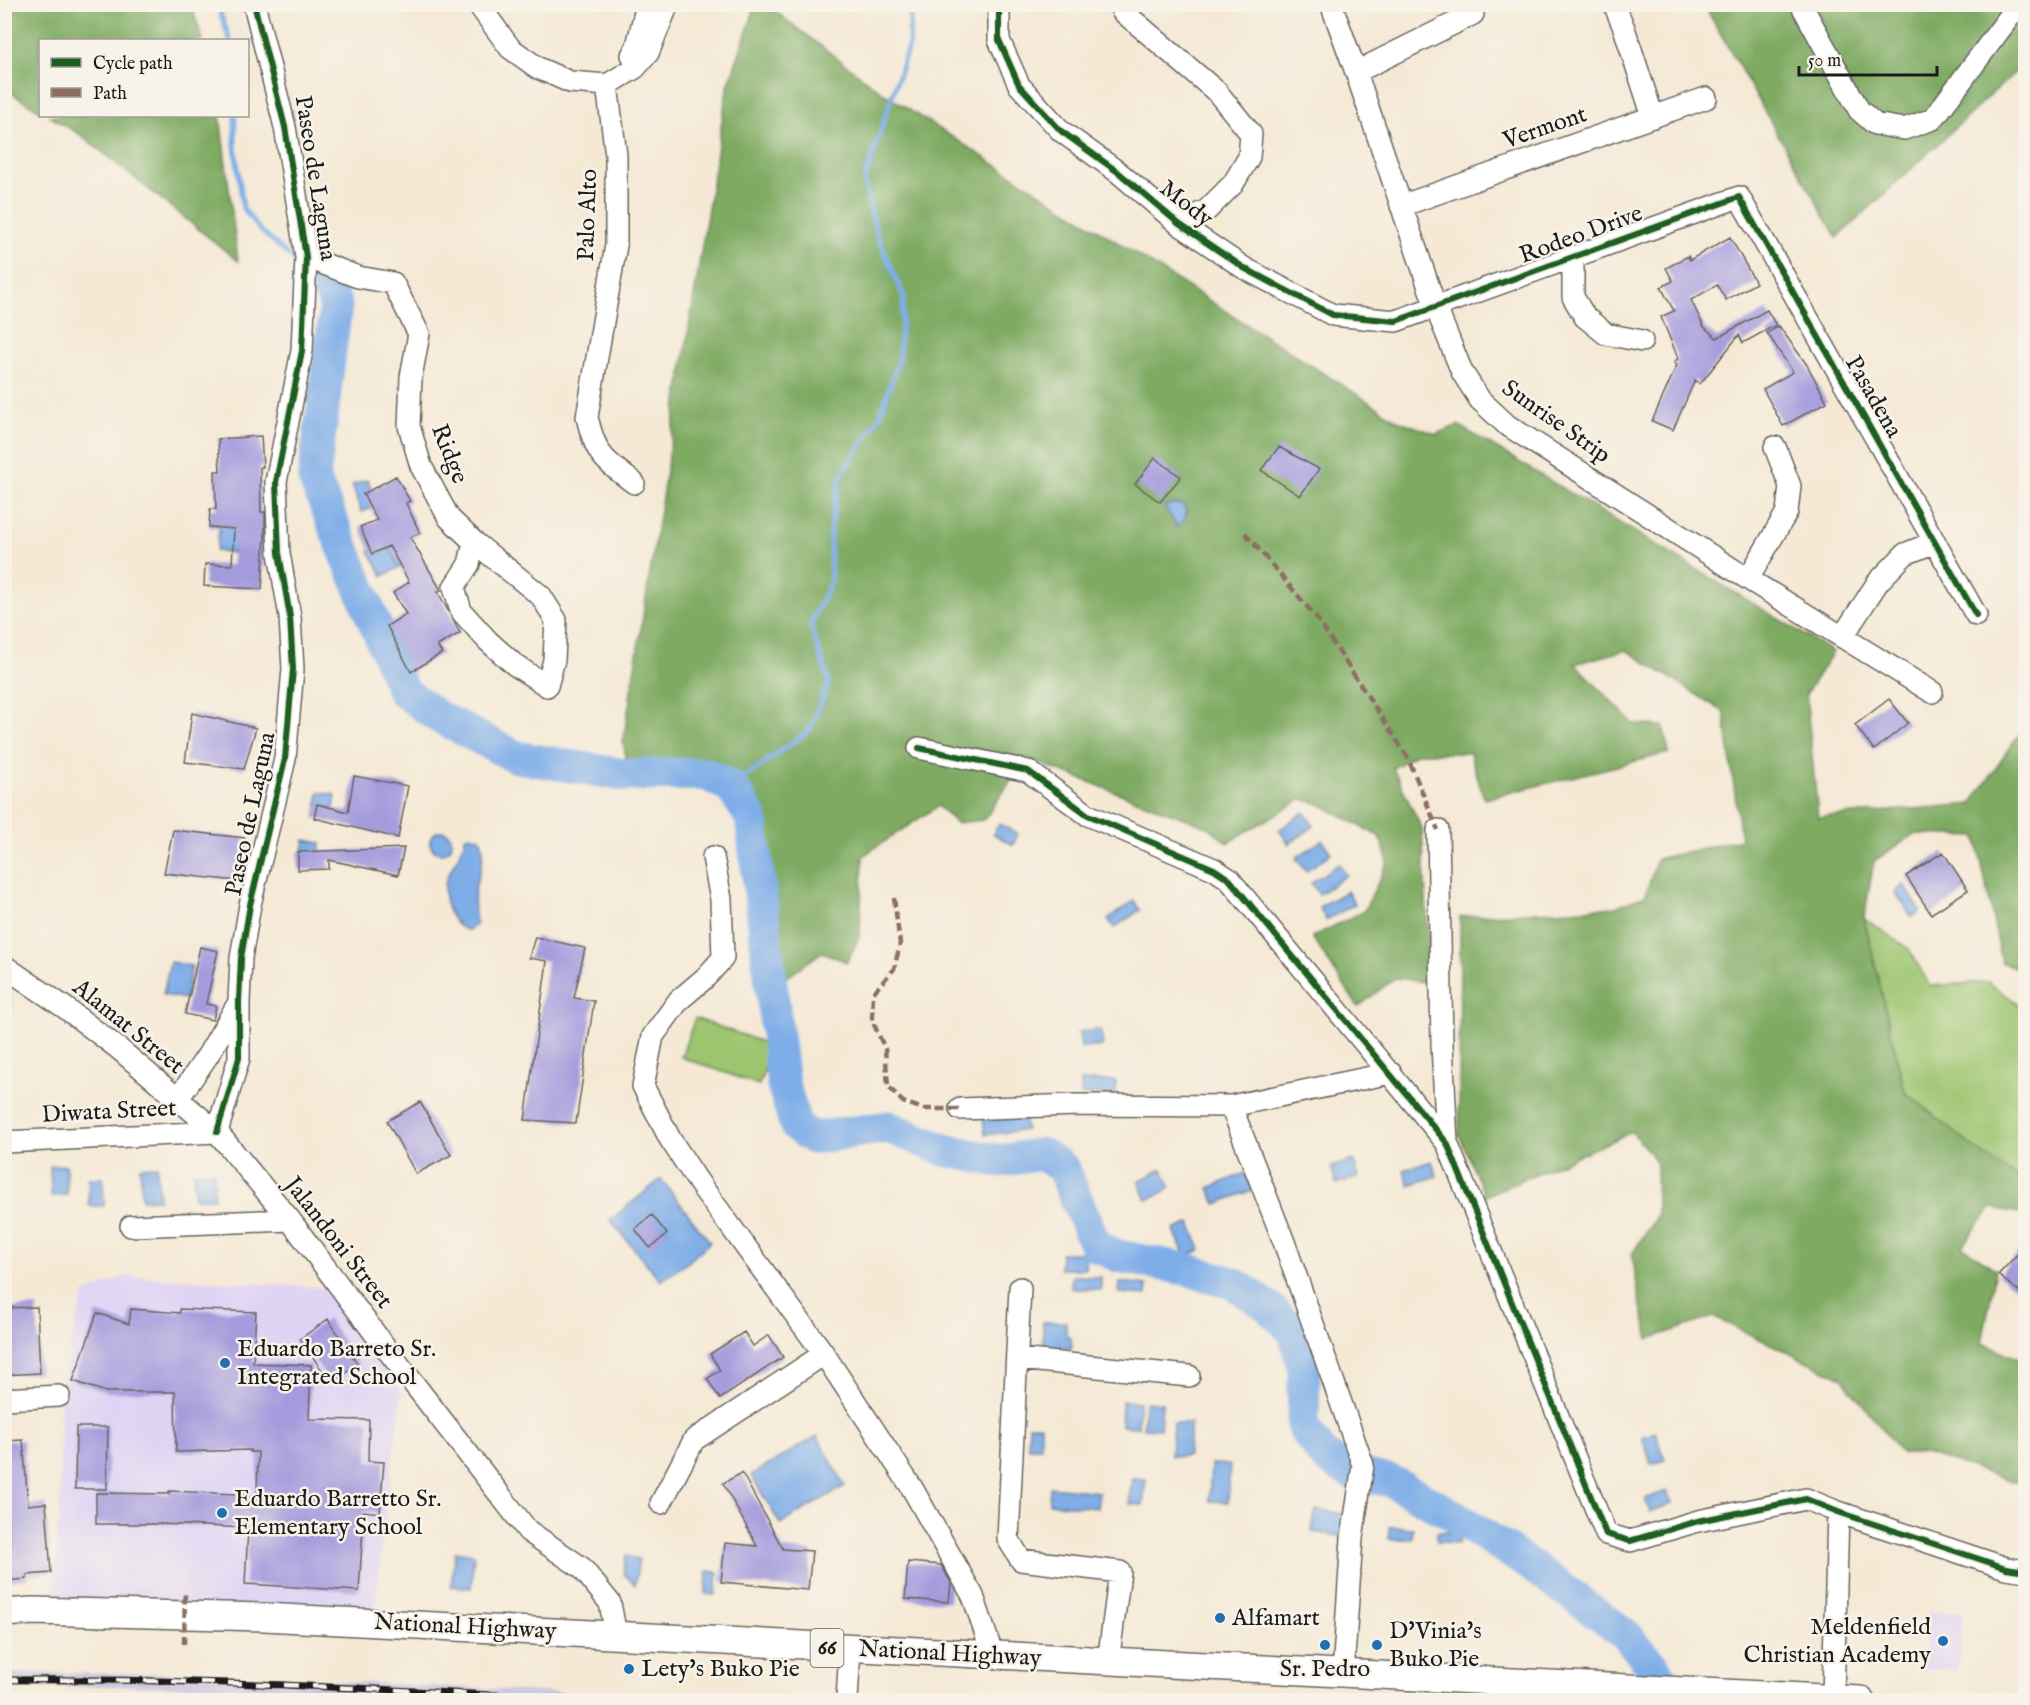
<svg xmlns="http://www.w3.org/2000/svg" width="2030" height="1705" font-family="'IM FELL English',serif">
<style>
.built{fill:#e0d4f4}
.industrial{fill:#c4c0db}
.green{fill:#9dc570;stroke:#5c7046;stroke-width:1.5}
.forest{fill:#7eaa62;stroke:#4d633f;stroke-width:1.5}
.water{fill:#7eade8;stroke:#4d6482;stroke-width:1.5}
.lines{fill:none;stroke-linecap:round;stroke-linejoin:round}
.stream{stroke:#7eade8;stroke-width:5}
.river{stroke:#7eade8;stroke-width:33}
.building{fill:#a49bdd}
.minor-casing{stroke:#68645d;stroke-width:24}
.major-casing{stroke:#68645d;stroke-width:30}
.minor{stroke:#fff;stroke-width:21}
.major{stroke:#fff;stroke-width:27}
.rail-casing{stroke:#1c1c1c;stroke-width:7}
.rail{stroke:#f7f3e8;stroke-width:4.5;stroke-dasharray:14;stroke-linecap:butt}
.quiet{stroke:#8d6e63;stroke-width:4.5;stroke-dasharray:9 4.5;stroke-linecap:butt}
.cycleway-casing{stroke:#f7f3e8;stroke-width:10}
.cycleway{stroke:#1b5e20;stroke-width:6}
.poi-dot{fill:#1f6fb2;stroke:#f7f3e8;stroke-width:2}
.labels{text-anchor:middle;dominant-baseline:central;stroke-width:5;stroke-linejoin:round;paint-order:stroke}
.shield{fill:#f7f3e8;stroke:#5e5c59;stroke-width:1.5}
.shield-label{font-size:22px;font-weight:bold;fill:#1c1c1c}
.street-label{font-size:24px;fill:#1c1c1c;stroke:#f7f3e8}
.poi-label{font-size:24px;fill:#1c1c1c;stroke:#f7f3e8;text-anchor:start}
</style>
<rect width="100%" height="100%" fill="#f7f3e8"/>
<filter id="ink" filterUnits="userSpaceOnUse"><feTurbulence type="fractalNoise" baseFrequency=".0167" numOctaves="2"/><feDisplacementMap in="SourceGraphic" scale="12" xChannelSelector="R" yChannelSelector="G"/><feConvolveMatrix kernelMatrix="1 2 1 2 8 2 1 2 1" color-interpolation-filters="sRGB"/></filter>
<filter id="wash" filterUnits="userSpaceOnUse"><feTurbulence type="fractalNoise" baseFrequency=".008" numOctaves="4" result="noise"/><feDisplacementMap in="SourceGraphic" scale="24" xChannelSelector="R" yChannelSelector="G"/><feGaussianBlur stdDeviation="1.35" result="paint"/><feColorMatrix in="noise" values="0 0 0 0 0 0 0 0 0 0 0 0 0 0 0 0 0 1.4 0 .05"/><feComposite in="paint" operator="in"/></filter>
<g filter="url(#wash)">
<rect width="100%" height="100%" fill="#f5e9d5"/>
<path class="built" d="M 126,1276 L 331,1288 L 402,1393 L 383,1533 L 375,1613 L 53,1598 L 60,1494 L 60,1400 L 73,1333 L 85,1293 Z
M 1929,1612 L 1963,1613 L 1957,1670 L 1924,1669 Z"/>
<path class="industrial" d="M 5,1673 L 195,1674 L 701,1700 L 480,1700 L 264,1689 L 127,1686 L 5,1687 Z"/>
<path class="green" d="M 1864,918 L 1909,949 L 1930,986 L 1988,982 L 2025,1009 L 2025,1183 L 1974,1148 L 1905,1092 Z
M 695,1018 L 773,1046 L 759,1085 L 681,1057 Z"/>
<path class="forest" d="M 5,4 L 191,5 L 203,40 L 40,40 L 40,111 L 5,89 Z
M 756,5 L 767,5 L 883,93 L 1397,420 L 1436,434 L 1458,425 L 1833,652 L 1806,694 L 1818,817 L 1971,804 L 2025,726 L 2025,970 L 2002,963 L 1976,836 L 1915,834 L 1874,861 L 1864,918 L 1905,1092 L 1974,1148 L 2025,1183 L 2025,1214 L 1991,1208 L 1962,1246 L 1996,1270 L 1982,1343 L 2025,1361 L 2025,1485 L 1925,1453 L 1902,1454 L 1842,1378 L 1713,1317 L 1649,1339 L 1639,1298 L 1632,1254 L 1657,1215 L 1656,1161 L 1632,1132 L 1485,1196 L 1459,1135 L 1460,917 L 1615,907 L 1645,896 L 1657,859 L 1741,839 L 1724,712 L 1626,650 L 1575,664 L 1634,724 L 1663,726 L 1669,753 L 1484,799 L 1470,753 L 1417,753 L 1393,768 L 1422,829 L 1431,983 L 1395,978 L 1358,1007 L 1312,937 L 1364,911 L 1388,862 L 1380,837 L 1320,804 L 1302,799 L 1227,843 L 1210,828 L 1026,758 L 984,820 L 956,823 L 938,806 L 863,856 L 860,935 L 847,962 L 822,952 L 771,989 L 751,817 L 731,787 L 706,773 L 627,762 L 623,742 L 727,89 Z
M 1704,5 L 2025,5 L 2025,63 L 1837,238 Z
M 49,116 L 220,116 L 238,261 L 81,135 Z"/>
<path class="water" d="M 368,480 L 376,507 L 361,512 L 352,485 Z
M 1171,504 L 1180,504 L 1185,507 C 1188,517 1184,521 1177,527 L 1164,506 Z
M 221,518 L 238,521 L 233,553 L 216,551 Z
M 386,542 L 400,567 L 383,576 L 369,551 Z
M 319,792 L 336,795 L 334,808 L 317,805 Z
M 1304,812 L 1314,826 L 1289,844 L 1279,830 Z
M 999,824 L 1018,834 L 1013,845 L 993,834 Z
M430 842a11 11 0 1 1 22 0a11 11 0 1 1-22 0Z
M 470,835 L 480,838 C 488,855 478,872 475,890 C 473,901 475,914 476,925 C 470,930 467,932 460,927 C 448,918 443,899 445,884 C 447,871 462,856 465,837 Z
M 305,840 L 321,843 L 319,856 L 302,854 Z
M 1322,840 L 1331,853 L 1306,871 L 1296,858 Z
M 1339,864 L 1347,875 L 1319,894 L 1311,883 Z
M 1904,885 L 1921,911 L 1912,917 L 1895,892 Z
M 1347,891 L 1355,904 L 1326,920 L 1319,907 Z
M 1134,901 L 1140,910 L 1114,928 L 1108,919 Z
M 170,962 L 192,966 L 185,999 L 163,995 Z
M 5,983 L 10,983 L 10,1013 L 5,1013 Z
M 1101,1030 L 1103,1046 L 1081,1048 L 1079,1032 Z
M 1081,1081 L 1116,1081 L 1116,1095 L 1081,1095 Z
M 1024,1113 L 1026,1130 L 985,1135 L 983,1117 Z
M 1353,1160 L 1359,1177 L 1336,1184 L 1331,1167 Z
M 1432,1161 L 1437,1176 L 1409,1185 L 1404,1170 Z
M 66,1165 L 67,1195 L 51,1196 L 50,1166 Z
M 157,1166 L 159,1199 L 142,1200 L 140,1167 Z
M 1162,1169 L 1171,1188 L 1147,1200 L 1138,1181 Z
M 194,1172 L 214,1172 L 214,1198 L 194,1198 Z
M 1245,1173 L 1252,1190 L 1216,1204 L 1209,1188 Z
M 88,1178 L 103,1178 L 104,1206 L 89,1206 Z
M 661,1179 L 710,1242 L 687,1263 L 661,1281 L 610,1220 Z
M 1190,1223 L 1201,1250 L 1185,1256 L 1174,1230 Z
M 1061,1253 L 1085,1253 L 1085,1269 L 1060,1269 Z
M 1072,1276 L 1101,1277 L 1101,1290 L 1071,1288 Z
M 1120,1282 L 1147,1285 L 1146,1295 L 1119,1293 Z
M 1043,1322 L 1066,1322 L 1066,1335 L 1071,1338 L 1072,1348 L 1043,1348 Z
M 1122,1401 L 1139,1402 L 1138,1427 L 1121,1426 Z
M 1145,1402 L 1162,1403 L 1160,1429 L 1143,1428 Z
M 1173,1423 L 1190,1423 L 1188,1456 L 1171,1456 Z
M 1029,1425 L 1041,1425 L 1041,1447 L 1028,1447 Z
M 1656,1432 L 1665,1460 L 1651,1464 L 1642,1437 Z
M 817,1436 L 845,1486 L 780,1524 L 751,1475 Z
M 1211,1464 L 1230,1465 L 1228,1502 L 1209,1501 Z
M 1132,1478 L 1146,1479 L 1143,1505 L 1129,1504 Z
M 1050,1487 L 1099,1492 L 1097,1508 L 1049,1503 Z
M 1667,1491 L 1672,1504 L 1650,1512 L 1645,1499 Z
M 1315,1510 L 1344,1514 L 1341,1536 L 1312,1532 Z
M 1389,1527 L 1413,1528 L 1412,1539 L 1389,1539 Z
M 1437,1532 L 1459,1532 L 1459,1543 L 1437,1542 Z
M 455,1552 L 474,1554 L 471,1588 L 451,1586 Z
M 626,1556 L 639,1559 L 635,1585 L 623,1573 Z
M 707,1571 L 718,1572 L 716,1595 L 706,1594 Z"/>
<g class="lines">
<path class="stream" d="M 217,4 L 230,40
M 235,116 L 235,146 L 243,208 L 260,230 L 297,263
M 731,787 L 809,731 L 829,682 L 810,625 L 831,581 L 830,532 L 840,477 L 880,416 L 898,362 L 904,297 L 877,235 L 864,182 L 909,44 L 911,4"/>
<path class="river" d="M 325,279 L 336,305 L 314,478 L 403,691 L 437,716 L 516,757 L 624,775 L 706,774 L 731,787 L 751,817 L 783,1084 L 796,1126 L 813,1138 L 888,1127 L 944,1150 L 1000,1161 L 1042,1154 L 1063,1168 L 1096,1246 L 1118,1256 L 1185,1269 L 1233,1283 L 1269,1307 L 1294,1332 L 1304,1369 L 1303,1427 L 1323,1455 L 1351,1473 L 1391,1481 L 1455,1516 L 1533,1567 L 1625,1634 L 1655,1668 L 1677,1700"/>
</g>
<g id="blocks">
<path class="building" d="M 1730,237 L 1756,283 L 1726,300 L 1717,285 L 1691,300 L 1704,327 L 1717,338 L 1767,310 L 1776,325 L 1743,343 L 1739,335 L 1700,384 L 1695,380 L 1673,430 L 1652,421 L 1677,365 L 1674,363 L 1678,358 L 1661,317 L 1674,311 L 1661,287 L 1673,281 L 1666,268 L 1688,256 L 1690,260 Z
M 1779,326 L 1807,365 L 1827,402 L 1783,426 L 1763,389 L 1793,372 L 1767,333 Z
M 261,436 L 263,467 L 260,467 L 261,512 L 265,512 L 265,535 L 262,589 L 204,586 L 205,564 L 232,565 L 234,529 L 209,527 L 210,509 L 216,509 L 215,471 L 220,471 L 218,439 Z
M 1279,447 L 1319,469 L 1300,496 L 1261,470 Z
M 1155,458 L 1181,477 L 1160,502 L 1135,484 Z
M 396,476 L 410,501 L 406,503 L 420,533 L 410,537 L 441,590 L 438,592 L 460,633 L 437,646 L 442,653 L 411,672 L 387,626 L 406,614 L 393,593 L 409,582 L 389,546 L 372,554 L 360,527 L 377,520 L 363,494 Z
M 1889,699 L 1908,723 L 1874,750 L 1855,725 Z
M 192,713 L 256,728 L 244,769 L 185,762 Z
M 354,776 L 408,786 L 398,838 L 314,818 L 317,804 L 348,812 Z
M 173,830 L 245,838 L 237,881 L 164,873 Z
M 404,848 L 398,875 L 329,860 L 329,869 L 298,870 L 298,852 Z
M 1943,852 L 1968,890 L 1931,914 L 1906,876 Z
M 535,937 L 585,948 L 574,998 L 594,1001 L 576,1123 L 525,1120 L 547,961 L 529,958 Z
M 200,947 L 218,951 L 206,1004 L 216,1006 L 213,1020 L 185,1014 Z
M 420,1102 L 451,1155 L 416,1174 L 387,1121 Z
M 652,1215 L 667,1234 L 650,1248 L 635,1229 Z
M 2025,1246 L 2025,1296 L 1998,1275 Z
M 37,1307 L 40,1373 L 4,1375 L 4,1308 Z
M 131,1309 L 180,1313 L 180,1309 L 256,1312 L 253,1363 L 311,1365 L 309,1419 L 369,1420 L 368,1461 L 384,1462 L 380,1513 L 364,1511 L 359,1591 L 245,1584 L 248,1528 L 159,1524 L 96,1524 L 96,1493 L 169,1494 L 169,1491 L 257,1495 L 258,1452 L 250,1452 L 250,1450 L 176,1452 L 175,1392 L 106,1392 L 73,1381 L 97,1313 L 129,1324 Z
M 328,1319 L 358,1364 L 331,1383 L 300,1339 Z
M 744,1332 L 753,1346 L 769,1335 L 783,1357 L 720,1399 L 707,1379 L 720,1370 L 710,1354 Z
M 76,1427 L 108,1427 L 107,1489 L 75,1489 Z
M 23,1440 L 28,1505 L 46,1503 L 51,1573 L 27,1575 L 27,1579 L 4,1581 L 4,1545 L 10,1544 L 4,1488 L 4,1441 Z
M 742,1473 L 783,1549 L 812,1551 L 808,1590 L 721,1582 L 725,1543 L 757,1546 L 723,1483 Z
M 908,1562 L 941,1565 L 951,1582 L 949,1602 L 905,1599 Z"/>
</g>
</g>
<g filter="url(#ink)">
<use href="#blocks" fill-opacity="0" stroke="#68645d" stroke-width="1.5"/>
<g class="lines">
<defs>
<path id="minor" d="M 478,4 L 510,48 L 538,68 L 570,82 L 607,85 L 635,68 L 648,53 L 668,4
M 999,4 L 999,40 L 1019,85 L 1061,131 L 1118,172 L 1179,224 L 1244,268 L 1333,315 L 1396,321 L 1739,197 L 1976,615
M 1121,4 L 1122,11 L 1217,92 L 1251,134 L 1249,157 L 1233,184 L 1207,210 L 1179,224
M 1331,4 L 1356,72 L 1436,308 L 1462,372 L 1480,400 L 1507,425 L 1748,579 L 1932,692
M 1614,4 L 1624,28 L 1653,117
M 1801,4 L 1859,110 L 1875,124 L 1904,129 L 1933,119 L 2019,4
M 632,55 L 637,46 L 647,4
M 1356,72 L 1473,14 L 1468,4
M 607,85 L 616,155 L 616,245 L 587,417 C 596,456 604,460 634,483
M 1401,206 L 1706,98
M 306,257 L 358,277 L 393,283 L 419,334 L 411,377 L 409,426 L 421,466 L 449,518 L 474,542 L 541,596 L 556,620 L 554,660 L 547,686 L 515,665 L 488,641 L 461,611 L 454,587 L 469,564 L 474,542
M 1573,257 L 1573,297 L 1585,317 L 1606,334 L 1642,341
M 1748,579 L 1787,512 L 1790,486 L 1775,447
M 1843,636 L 1878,582 L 1905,554 L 1935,542
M 919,748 L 1028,771 L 1088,815 L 1214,869 L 1229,879 L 1447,1143 L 1606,1534 L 1630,1541 L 1698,1521 L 1806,1499 L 1838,1512 L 2006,1568 L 2026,1571
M 1438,830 L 1442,1044 L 1447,1143
M 713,857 L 721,899 L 723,958 L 705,978 L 679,1000 L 653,1036 L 643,1086 L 670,1139 L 699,1183 L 824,1354 L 912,1488 L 973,1596 L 993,1656
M 4,966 L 64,1007 L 119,1049 L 217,1132 L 290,1220 L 379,1339 L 528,1531 L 582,1568 L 610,1603 L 616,1635
M 178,1099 L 208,1055 L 239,1002
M 1231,1106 L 1284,1242 L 1363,1465 L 1352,1538 L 1343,1674
M 960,1109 L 1078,1105 L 1231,1106 L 1391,1073
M 217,1132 L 239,1058 L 239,1001 L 241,958 L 250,905 L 285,759 L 293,669 L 290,617 L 279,553 L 276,482 L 302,351 L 306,257 L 285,127 L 254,4
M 4,1142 L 217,1132
M 131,1226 L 290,1220
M 1020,1288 L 1008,1539 L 1021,1560 L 1120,1572 L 1108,1662
M 1018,1359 L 1189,1376
M 4,1399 L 59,1396
M 661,1503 L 694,1440 L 824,1354
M 1833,1699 L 1838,1512
M 847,1700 L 850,1649"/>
<path id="major" d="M 4,1613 L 32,1611 L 264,1617 L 1860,1700"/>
</defs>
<use href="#minor" class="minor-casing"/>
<use href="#major" class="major-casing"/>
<use href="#minor" class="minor"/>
<use href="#major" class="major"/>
<defs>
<path id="rail" d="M 4,1680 C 199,1678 392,1690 586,1700"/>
</defs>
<use href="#rail" class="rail-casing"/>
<use href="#rail" class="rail"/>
<path class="quiet" d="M 1245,533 L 1316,617 L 1407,756 L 1438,830
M 894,898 L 900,944 L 894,969 L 873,993 L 872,1020 L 885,1049 L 888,1086 L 903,1102 L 924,1109 L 960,1109
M 184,1644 L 185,1592"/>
<defs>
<path id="cycleway" d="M 999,4 L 999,40 L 1019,85 L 1061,131 L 1118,172 L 1179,224 L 1244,268 L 1333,315 L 1396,321 L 1739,197 L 1976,615
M 919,748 L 1028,771 L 1088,815 L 1214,869 L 1229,879 L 1447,1143 L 1606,1534 L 1630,1541 L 1698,1521 L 1806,1499 L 1838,1512 L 2006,1568 L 2026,1571
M 217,1132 L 239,1058 L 239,1001 L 241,958 L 250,905 L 285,759 L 293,669 L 290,617 L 279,553 L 276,482 L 302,351 L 306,257 L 285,127 L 254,4"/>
</defs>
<use href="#cycleway" class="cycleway-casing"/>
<use href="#cycleway" class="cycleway"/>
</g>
</g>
<g class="poi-dot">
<circle cx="225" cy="1363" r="6"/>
<circle cx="222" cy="1513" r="6"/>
<circle cx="1220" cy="1618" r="6"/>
<circle cx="1943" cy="1641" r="6"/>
<circle cx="1325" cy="1645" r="6"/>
<circle cx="1377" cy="1645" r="6"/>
<circle cx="629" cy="1669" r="6"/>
</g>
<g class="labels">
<rect class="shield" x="810.5" y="1629" width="33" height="38" rx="4.5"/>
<g class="shield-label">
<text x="827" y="1648">66</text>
</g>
<g class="street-label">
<text transform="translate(1545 128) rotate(-19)">Vermont</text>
<text transform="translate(315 178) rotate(81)">Paseo de Laguna</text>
<text transform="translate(1186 204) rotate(38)">Mody</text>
<text transform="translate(588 215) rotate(-88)">Palo Alto</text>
<text transform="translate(1581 235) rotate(-20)">Rodeo Drive</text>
<text transform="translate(1873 397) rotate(60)">Pasadena</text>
<text transform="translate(1556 422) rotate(35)">Sunrise Strip</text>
<text transform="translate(449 454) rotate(68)">Ridge</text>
<text transform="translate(251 814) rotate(-78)">Paseo de Laguna</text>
<text transform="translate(128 1027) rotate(39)">Alamat Street</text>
<text transform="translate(109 1112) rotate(-3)">Diwata Street</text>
<text transform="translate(338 1243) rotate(52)">Jalandoni Street</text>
<text transform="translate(465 1627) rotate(3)">National Highway</text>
<text transform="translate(950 1654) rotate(3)">National Highway</text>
</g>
<g class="poi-label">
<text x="237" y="1349">Eduardo Barreto Sr.<tspan x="237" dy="28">Integrated School</tspan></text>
<text x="234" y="1499">Eduardo Barretto Sr.<tspan x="234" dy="28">Elementary School</tspan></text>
<text x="1232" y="1618">Alfamart</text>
<text x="1931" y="1627" text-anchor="end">Meldenfield<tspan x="1931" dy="28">Christian Academy</tspan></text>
<text x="1389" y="1631">D'Vinia's<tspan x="1389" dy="28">Buko Pie</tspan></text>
<text x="641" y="1669">Lety's Buko Pie</text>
<text x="1325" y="1669" text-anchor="middle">Sr. Pedro</text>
</g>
</g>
<rect width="2030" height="1705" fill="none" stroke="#f7f3e8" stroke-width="24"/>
<rect x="39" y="39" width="210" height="78" fill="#f7f3e8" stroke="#9f9d96" stroke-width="1.5"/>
<rect x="51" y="58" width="30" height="9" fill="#1b5e20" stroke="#9f9d96" stroke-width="1.5"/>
<text x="93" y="69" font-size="18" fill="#1c1c1c">Cycle path</text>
<rect x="51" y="88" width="30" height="9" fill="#8d6e63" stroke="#9f9d96" stroke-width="1.5"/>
<text x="93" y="99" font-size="18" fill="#1c1c1c">Path</text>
<path d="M1799 66v9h138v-9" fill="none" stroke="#1c1c1c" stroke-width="3"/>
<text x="1808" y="66" font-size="18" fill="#1c1c1c" stroke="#f7f3e8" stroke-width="4.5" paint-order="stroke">50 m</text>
</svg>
